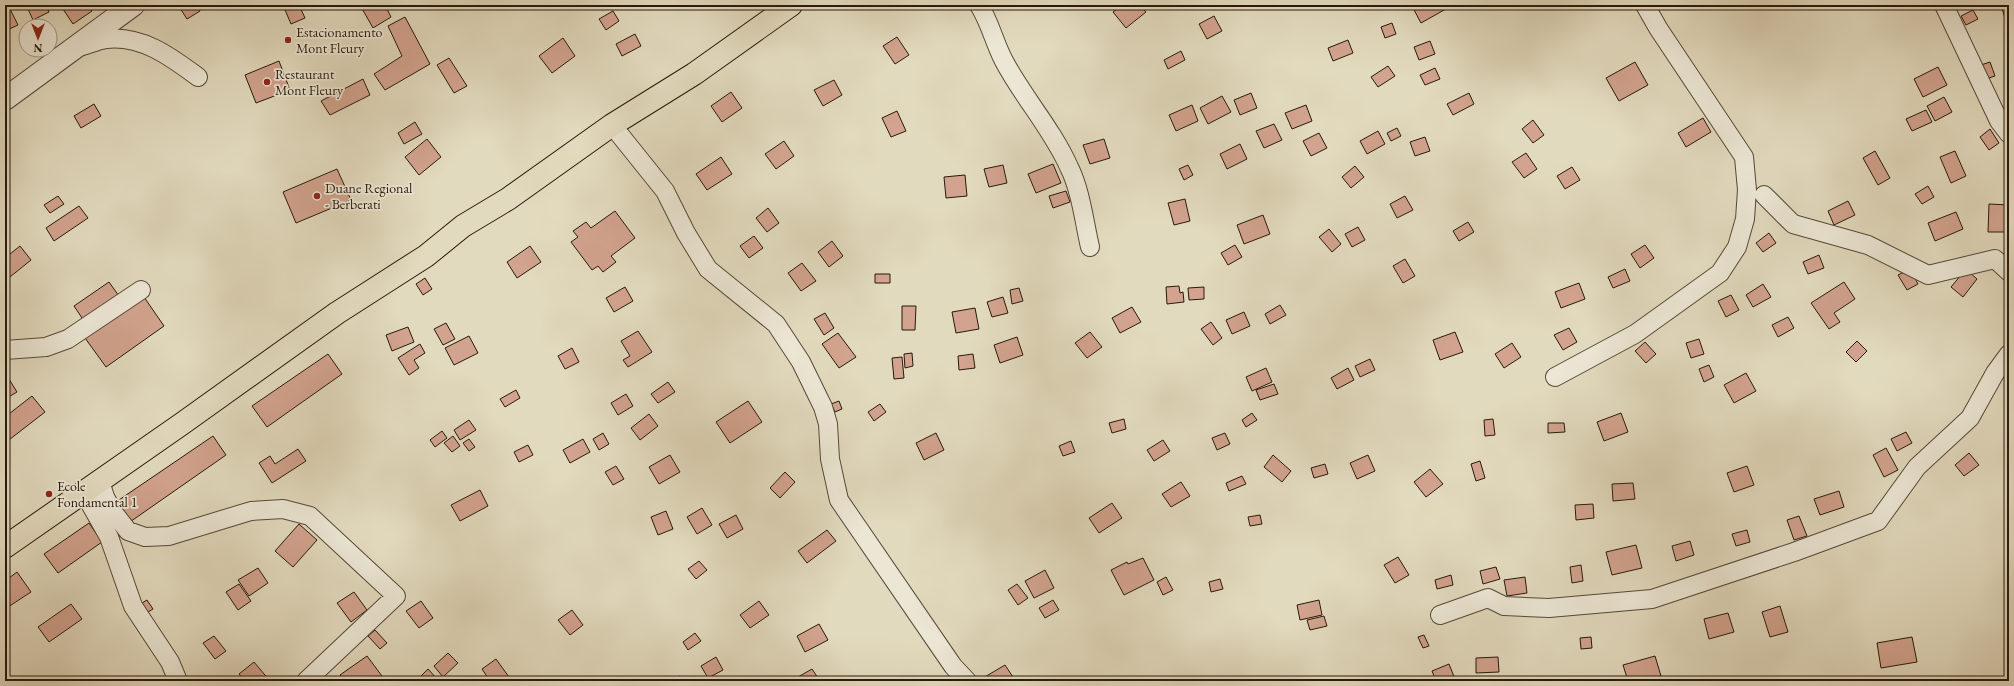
<svg xmlns="http://www.w3.org/2000/svg" width="2014" height="686" font-family="'EB Garamond',serif">
<style>
.building{fill:#d2a38e;stroke:#28190b}
.lines{fill:none;stroke-linecap:round;stroke-linejoin:round}
.minor-casing{stroke:#564938;stroke-width:20}
.tertiary-casing{stroke:#564938;stroke-width:24}
.primary-casing{stroke:#28190b;stroke-width:24}
.minor{stroke:#ece7d5;stroke-width:18}
.tertiary{stroke:#ece7d5;stroke-width:22}
.primary{stroke:#e2dabe;stroke-width:22}
.poi-dot{fill:#8f2418;stroke:#ece7d5;stroke-width:1.5}
.labels{text-anchor:middle;dominant-baseline:central;stroke-width:3.5;stroke-linejoin:round;paint-order:stroke}
.poi-label{font-size:14px;fill:#28190b;stroke:#ece7d5;text-anchor:start}
</style>
<rect width="100%" height="100%" fill="#e2dabe"/>
<filter id="stains"><feTurbulence type="fractalNoise" baseFrequency=".005" numOctaves="4"/><feColorMatrix values="0 0 0 0 .2 0 0 0 0 .09 0 0 0 0 .02 0 0 0 .5 -.17"/></filter>
<radialGradient id="worn" r=".72"><stop offset=".6" stop-color="#630" stop-opacity="0"/><stop offset="1" stop-color="#630" stop-opacity=".3"/></radialGradient>
<path class="building" d="M 8,5 L 18,25 L 5,31 L 5,7 Z
M 35,5 L 46,5 L 49,12 L 33,20 L 28,9 Z
M 70,5 L 88,5 L 92,11 L 73,24 L 63,9 Z
M 178,5 L 197,5 L 200,11 L 187,19 Z
M 283,5 L 299,5 L 305,18 L 291,24 Z
M 360,5 L 385,5 L 391,17 L 373,28 Z
M 1122,5 L 1140,5 L 1146,12 L 1126,28 L 1113,12 Z
M 1419,5 L 1453,5 L 1421,23 L 1413,8 Z
M 2001,5 L 2009,5 L 2009,27 L 2008,28 Z
M 1973,10 L 1978,19 L 1966,25 L 1961,16 Z
M 613,11 L 619,21 L 606,30 L 599,19 Z
M 1214,16 L 1222,31 L 1207,39 L 1199,24 Z
M 405,17 L 430,64 L 385,90 L 374,74 L 402,56 L 388,26 Z
M 1392,23 L 1396,34 L 1385,38 L 1381,27 Z
M 635,34 L 641,46 L 622,56 L 616,44 Z
M 897,37 L 909,55 L 895,64 L 883,46 Z
M 563,38 L 575,56 L 552,73 L 539,56 Z
M 1348,40 L 1353,53 L 1333,61 L 1328,48 Z
M 1430,41 L 1435,54 L 1419,60 L 1414,47 Z
M 1181,51 L 1185,60 L 1168,69 L 1164,60 Z
M 449,58 L 467,86 L 454,93 L 437,65 Z
M 279,61 L 290,90 L 256,103 L 245,75 Z
M 1635,62 L 1648,85 L 1619,101 L 1606,78 Z
M 1990,62 L 1995,76 L 1983,80 L 1978,66 Z
M 1388,66 L 1395,76 L 1378,87 L 1371,77 Z
M 1938,67 L 1947,85 L 1923,97 L 1914,79 Z
M 1435,68 L 1440,79 L 1425,85 L 1420,75 Z
M 363,79 L 370,95 L 330,115 L 321,101 Z
M 834,80 L 842,95 L 823,106 L 814,90 Z
M 731,92 L 742,108 L 722,122 L 711,106 Z
M 1251,93 L 1257,108 L 1240,115 L 1234,100 Z
M 1469,93 L 1474,104 L 1453,115 L 1447,104 Z
M 1222,96 L 1231,112 L 1208,124 L 1200,108 Z
M 1944,97 L 1952,112 L 1935,121 L 1927,106 Z
M 94,104 L 101,116 L 81,128 L 74,116 Z
M 1192,105 L 1198,121 L 1176,131 L 1169,115 Z
M 1306,105 L 1312,121 L 1292,129 L 1285,113 Z
M 1926,110 L 1932,122 L 1912,131 L 1906,119 Z
M 897,111 L 906,131 L 891,137 L 882,118 Z
M 1703,118 L 1711,132 L 1686,147 L 1678,133 Z
M 1533,120 L 1544,135 L 1533,143 L 1522,129 Z
M 415,122 L 422,134 L 404,144 L 398,133 Z
M 1274,124 L 1282,140 L 1264,148 L 1256,131 Z
M 1397,128 L 1401,136 L 1391,141 L 1387,133 Z
M 1990,129 L 1999,143 L 1989,150 L 1980,137 Z
M 1378,131 L 1385,144 L 1367,154 L 1360,141 Z
M 1319,133 L 1327,148 L 1311,156 L 1303,141 Z
M 1425,137 L 1430,151 L 1415,156 L 1410,142 Z
M 427,139 L 441,157 L 419,175 L 405,157 Z
M 1104,139 L 1110,158 L 1090,164 L 1083,145 Z
M 784,141 L 794,156 L 776,169 L 765,154 Z
M 1240,144 L 1247,159 L 1227,169 L 1220,154 Z
M 1875,151 L 1890,178 L 1878,185 L 1863,158 Z
M 1955,151 L 1966,176 L 1951,183 L 1940,157 Z
M 1526,153 L 1537,169 L 1524,178 L 1512,162 Z
M 721,157 L 732,174 L 707,190 L 696,174 Z
M 1053,164 L 1061,183 L 1036,193 L 1028,174 Z
M 1003,165 L 1007,183 L 989,187 L 984,169 Z
M 1188,165 L 1193,175 L 1184,180 L 1179,169 Z
M 1355,166 L 1364,177 L 1351,188 L 1342,177 Z
M 1572,167 L 1580,180 L 1565,189 L 1557,176 Z
M 337,169 L 351,200 L 296,223 L 283,192 Z
M 965,175 L 967,196 L 946,198 L 944,177 Z
M 1928,186 L 1934,197 L 1922,204 L 1915,194 Z
M 1066,191 L 1070,202 L 1053,208 L 1049,196 Z
M 58,196 L 64,204 L 50,213 L 44,205 Z
M 1405,196 L 1413,210 L 1397,218 L 1390,204 Z
M 1185,199 L 1190,221 L 1174,225 L 1168,203 Z
M 1848,201 L 1855,215 L 1834,225 L 1828,211 Z
M 1989,204 L 2009,205 L 2009,232 L 1988,232 Z
M 79,206 L 88,218 L 54,241 L 46,228 Z
M 768,208 L 779,223 L 767,232 L 756,218 Z
M 615,211 L 635,238 L 611,256 L 616,262 L 603,272 L 598,266 L 592,270 L 571,242 L 578,237 L 573,231 L 586,222 L 591,228 Z
M 1956,212 L 1963,229 L 1935,241 L 1928,223 Z
M 1263,215 L 1270,234 L 1244,244 L 1237,225 Z
M 1468,222 L 1474,232 L 1459,241 L 1453,231 Z
M 1358,227 L 1365,240 L 1352,247 L 1345,234 Z
M 1329,229 L 1341,244 L 1332,252 L 1319,237 Z
M 1769,233 L 1776,243 L 1763,252 L 1756,243 Z
M 754,236 L 763,248 L 749,258 L 740,246 Z
M 832,241 L 843,256 L 829,267 L 818,252 Z
M 1235,245 L 1242,257 L 1228,265 L 1221,253 Z
M 1645,245 L 1654,258 L 1640,268 L 1631,254 Z
M 20,246 L 31,260 L 5,281 L 5,258 Z
M 530,246 L 541,262 L 517,278 L 507,262 Z
M 1819,255 L 1824,268 L 1808,274 L 1803,262 Z
M 1405,259 L 1415,276 L 1403,283 L 1393,266 Z
M 802,263 L 816,281 L 801,291 L 788,273 Z
M 1625,269 L 1630,281 L 1613,288 L 1608,277 Z
M 1910,269 L 1918,284 L 1907,290 L 1898,275 Z
M 1966,269 L 1977,279 L 1963,297 L 1951,287 Z
M 875,274 L 890,274 L 890,283 L 875,283 Z
M 425,278 L 432,289 L 423,295 L 416,284 Z
M 109,282 L 119,296 L 84,321 L 74,306 Z
M 1844,282 L 1855,299 L 1834,313 L 1840,322 L 1829,329 L 1811,303 Z
M 1579,283 L 1585,299 L 1561,308 L 1555,292 Z
M 1763,284 L 1771,297 L 1753,307 L 1746,295 Z
M 1179,286 L 1180,293 L 1183,292 L 1184,302 L 1167,304 L 1166,287 Z
M 625,287 L 633,301 L 614,312 L 606,298 Z
M 1204,287 L 1204,299 L 1189,300 L 1188,288 Z
M 1019,288 L 1023,301 L 1012,304 L 1010,290 Z
M 1731,295 L 1739,310 L 1726,317 L 1718,301 Z
M 144,297 L 164,326 L 106,367 L 85,338 Z
M 1003,297 L 1008,313 L 992,317 L 987,302 Z
M 1280,305 L 1286,315 L 1270,324 L 1265,314 Z
M 902,306 L 916,306 L 915,330 L 902,330 Z
M 1132,307 L 1141,322 L 1120,333 L 1112,318 Z
M 975,308 L 979,329 L 956,333 L 952,312 Z
M 1244,312 L 1250,326 L 1232,334 L 1226,320 Z
M 825,313 L 834,328 L 824,335 L 814,319 Z
M 1788,317 L 1794,328 L 1778,337 L 1772,325 Z
M 1211,322 L 1222,338 L 1213,345 L 1201,329 Z
M 446,323 L 455,339 L 443,345 L 434,329 Z
M 408,327 L 414,342 L 392,351 L 386,335 Z
M 1569,328 L 1577,342 L 1563,350 L 1554,335 Z
M 638,331 L 652,352 L 628,367 L 623,360 L 630,356 L 621,341 Z
M 1090,332 L 1102,347 L 1087,358 L 1075,343 Z
M 1455,332 L 1463,352 L 1440,360 L 1433,340 Z
M 838,333 L 856,357 L 839,368 L 822,344 Z
M 469,336 L 478,353 L 454,365 L 445,348 Z
M 1017,337 L 1023,355 L 1000,363 L 994,345 Z
M 1699,339 L 1704,354 L 1691,358 L 1686,343 Z
M 1857,341 L 1867,351 L 1856,362 L 1846,352 Z
M 1645,342 L 1656,354 L 1646,363 L 1635,351 Z
M 1512,343 L 1521,357 L 1504,368 L 1495,354 Z
M 420,344 L 425,353 L 414,360 L 419,368 L 409,375 L 398,358 Z
M 572,348 L 579,362 L 565,369 L 558,356 Z
M 912,353 L 913,366 L 905,368 L 904,354 Z
M 328,354 L 342,374 L 267,427 L 252,406 Z
M 973,354 L 975,368 L 959,370 L 958,356 Z
M 902,357 L 904,378 L 894,379 L 892,358 Z
M 1370,359 L 1375,370 L 1360,377 L 1355,366 Z
M 1709,365 L 1714,377 L 1704,382 L 1699,369 Z
M 1266,368 L 1272,382 L 1252,391 L 1246,377 Z
M 1348,368 L 1354,380 L 1337,389 L 1331,378 Z
M 1746,373 L 1756,391 L 1734,403 L 1724,385 Z
M 9,379 L 17,392 L 5,399 L 5,382 Z
M 668,382 L 675,392 L 658,403 L 651,394 Z
M 1274,384 L 1278,394 L 1260,400 L 1256,390 Z
M 516,390 L 520,398 L 505,407 L 500,399 Z
M 626,394 L 633,406 L 618,415 L 611,403 Z
M 32,396 L 45,412 L 5,443 L 5,417 Z
M 748,401 L 762,422 L 730,443 L 716,422 Z
M 839,401 L 842,409 L 835,412 L 831,404 Z
M 880,404 L 886,412 L 874,421 L 868,412 Z
M 1252,413 L 1257,420 L 1246,427 L 1242,420 Z
M 1621,413 L 1628,432 L 1604,441 L 1597,422 Z
M 649,414 L 658,426 L 640,440 L 631,428 Z
M 1124,419 L 1126,429 L 1112,433 L 1109,423 Z
M 1493,419 L 1495,435 L 1485,436 L 1484,420 Z
M 469,420 L 476,430 L 460,440 L 454,430 Z
M 1548,423 L 1564,423 L 1565,432 L 1548,433 Z
M 442,431 L 447,438 L 435,447 L 430,440 Z
M 1906,432 L 1912,443 L 1897,451 L 1891,439 Z
M 603,433 L 609,444 L 599,450 L 593,439 Z
M 936,433 L 944,450 L 924,460 L 916,443 Z
M 1225,433 L 1230,444 L 1217,450 L 1212,438 Z
M 213,436 L 226,455 L 127,524 L 113,504 Z
M 453,436 L 460,446 L 452,452 L 444,443 Z
M 469,439 L 475,447 L 469,451 L 463,443 Z
M 583,439 L 590,452 L 570,463 L 563,450 Z
M 1163,440 L 1170,451 L 1154,461 L 1147,450 Z
M 1071,441 L 1075,452 L 1063,456 L 1059,446 Z
M 528,445 L 533,455 L 519,462 L 514,452 Z
M 1886,448 L 1898,470 L 1884,477 L 1873,455 Z
M 298,449 L 306,461 L 272,483 L 259,463 L 270,456 L 275,464 Z
M 1969,453 L 1979,465 L 1964,476 L 1955,465 Z
M 670,455 L 680,472 L 659,484 L 649,467 Z
M 1273,455 L 1291,471 L 1282,482 L 1264,467 Z
M 1368,455 L 1375,471 L 1357,479 L 1350,463 Z
M 1480,461 L 1485,478 L 1476,481 L 1471,464 Z
M 1325,464 L 1328,474 L 1314,478 L 1311,468 Z
M 616,466 L 624,479 L 613,485 L 605,472 Z
M 1747,466 L 1754,485 L 1734,492 L 1727,473 Z
M 1430,469 L 1443,484 L 1426,497 L 1414,482 Z
M 785,472 L 795,482 L 780,498 L 770,488 Z
M 1242,476 L 1246,484 L 1229,491 L 1226,483 Z
M 1181,482 L 1190,496 L 1171,507 L 1162,494 Z
M 1633,483 L 1635,499 L 1613,501 L 1612,484 Z
M 480,490 L 488,506 L 460,521 L 451,505 Z
M 1839,491 L 1844,507 L 1820,515 L 1814,499 Z
M 1112,503 L 1122,518 L 1099,533 L 1089,518 Z
M 1593,504 L 1594,518 L 1576,520 L 1575,505 Z
M 702,508 L 712,525 L 697,534 L 687,517 Z
M 666,511 L 673,529 L 658,535 L 651,517 Z
M 736,515 L 743,529 L 727,538 L 719,524 Z
M 1260,515 L 1262,524 L 1250,526 L 1248,517 Z
M 1799,516 L 1807,536 L 1794,540 L 1787,520 Z
M 89,523 L 102,542 L 58,573 L 44,554 Z
M 299,524 L 317,540 L 293,567 L 275,551 Z
M 827,530 L 836,541 L 807,563 L 798,551 Z
M 1747,530 L 1750,542 L 1736,546 L 1732,534 Z
M 1690,541 L 1694,555 L 1676,561 L 1672,546 Z
M 1636,545 L 1642,568 L 1612,575 L 1606,552 Z
M 1398,557 L 1409,575 L 1395,583 L 1384,565 Z
M 1143,558 L 1154,580 L 1124,595 L 1111,570 L 1127,562 L 1128,564 Z
M 699,561 L 707,570 L 696,579 L 688,569 Z
M 1581,565 L 1583,581 L 1572,583 L 1570,567 Z
M 1496,567 L 1500,579 L 1483,584 L 1480,571 Z
M 258,568 L 268,583 L 249,596 L 238,580 Z
M 1045,570 L 1054,588 L 1034,598 L 1025,581 Z
M 17,572 L 31,592 L 5,609 L 5,581 Z
M 1451,575 L 1453,585 L 1437,589 L 1435,580 Z
M 1166,577 L 1173,590 L 1163,595 L 1157,582 Z
M 1525,577 L 1527,593 L 1507,596 L 1504,580 Z
M 1220,579 L 1223,589 L 1211,592 L 1209,582 Z
M 239,584 L 251,601 L 238,610 L 226,592 Z
M 1017,584 L 1028,598 L 1018,605 L 1008,590 Z
M 354,592 L 367,610 L 351,622 L 337,603 Z
M 147,600 L 153,609 L 148,612 L 142,603 Z
M 1053,600 L 1059,610 L 1045,618 L 1039,608 Z
M 1319,600 L 1322,615 L 1300,620 L 1297,605 Z
M 421,601 L 433,618 L 419,628 L 406,611 Z
M 759,601 L 769,615 L 750,628 L 740,615 Z
M 71,604 L 82,619 L 49,642 L 38,627 Z
M 1780,606 L 1788,632 L 1770,637 L 1762,612 Z
M 572,610 L 583,625 L 570,635 L 558,620 Z
M 1728,613 L 1734,632 L 1709,639 L 1704,619 Z
M 1324,616 L 1327,626 L 1310,630 L 1307,620 Z
M 819,624 L 828,640 L 805,652 L 797,636 Z
M 375,630 L 387,643 L 380,649 L 368,636 Z
M 695,633 L 701,641 L 688,650 L 683,642 Z
M 1424,635 L 1429,646 L 1423,648 L 1418,637 Z
M 214,636 L 226,651 L 215,659 L 203,643 Z
M 1591,637 L 1592,648 L 1581,649 L 1580,638 Z
M 1912,637 L 1917,662 L 1881,668 L 1877,643 Z
M 448,653 L 458,663 L 443,677 L 434,666 Z
M 367,656 L 382,676 L 374,681 L 345,681 L 340,675 Z
M 1655,656 L 1661,676 L 1644,681 L 1628,681 L 1623,665 Z
M 716,657 L 723,670 L 708,678 L 701,666 Z
M 1498,657 L 1499,672 L 1476,673 L 1476,658 Z
M 496,659 L 509,677 L 504,681 L 490,681 L 482,669 Z
M 254,662 L 270,681 L 245,681 L 239,674 Z
M 1449,664 L 1455,679 L 1449,681 L 1436,681 L 1432,671 Z
M 1005,665 L 1015,680 L 985,681 L 983,678 Z
M 428,669 L 439,681 L 421,681 L 419,678 Z
M 812,669 L 818,678 L 813,681 L 801,681 L 798,677 Z
M 680,676 L 682,681 L 667,681 Z"/>
<g class="lines">
<defs>
<path id="minor" d="M 979,5 C 990,22 994,42 1004,61 C 1023,97 1052,129 1069,167 C 1081,191 1084,221 1090,247
M 1944,5 L 1999,121 L 2009,134
M 82,46 C 90,44 98,40 106,39 C 142,35 171,57 198,77
M 612,125 L 665,191 L 686,233 L 708,269 L 776,324 L 801,362 L 823,407 L 828,424 L 830,459 L 839,500 L 953,666 L 967,681
M 1764,195 L 1793,224 L 1868,245 L 1928,275 L 1995,259 L 2009,272
M 5,350 L 46,347 L 68,339 L 141,290
M 1555,377 L 1635,334 L 1720,273 L 1737,247 L 1745,219 L 1747,190 L 1744,157 L 1658,28 L 1645,5
M 100,481 L 105,497 L 113,512 L 128,531 L 145,537 L 169,536 L 251,511 L 283,509 L 310,516 L 396,596 L 306,681
M 84,493 L 109,537 L 133,606 L 170,662 L 178,681
M 1440,615 L 1488,598 L 1504,606 L 1549,608 L 1652,599 L 1794,552 L 1878,521 L 1917,467 L 1970,418 L 1995,373 L 2009,354"/>
<path id="tertiary" d="M 5,99 L 133,5"/>
<path id="primary" d="M 5,547 L 183,423 L 337,313 L 426,256 L 463,226 L 508,199 L 612,125 L 694,74 L 791,5"/>
</defs>
<use href="#minor" class="minor-casing"/>
<use href="#tertiary" class="tertiary-casing"/>
<use href="#primary" class="primary-casing"/>
<use href="#minor" class="minor"/>
<use href="#tertiary" class="tertiary"/>
<use href="#primary" class="primary"/>
</g>
<g class="poi-dot">
<circle cx="288" cy="40" r="4"/>
<circle cx="267" cy="82" r="4"/>
<circle cx="317" cy="196" r="4"/>
<circle cx="49" cy="494" r="4"/>
</g>
<g class="labels">
<g class="poi-label">
<text x="296" y="32">Estacionamento<tspan x="296" dy="16">Mont Fleury</tspan></text>
<text x="275" y="74">Restaurant<tspan x="275" dy="16">Mont Fleury</tspan></text>
<text x="325" y="188">Duane Regional<tspan x="325" dy="16">- Berberati</tspan></text>
<text x="57" y="486">Ecole<tspan x="57" dy="16">Fondamental 1</tspan></text>
</g>
</g>
<rect width="2014" height="686" fill="none" stroke="#e2dabe" stroke-width="20"/>
<rect x="6" y="6" width="2002" height="674" fill="none" stroke="#28190b" stroke-width="2"/>
<rect x="10" y="10" width="1994" height="666" fill="none" stroke="#28190b"/>
<g transform="translate(38 38) rotate(180)"><circle r="19" fill="#ece7d5" stroke="#9e9584"/>
<path d="M0-3L7 15L0 10L-7 15Z" fill="#8f2418"/>
<text y="-6" font-size="11" font-weight="bold" text-anchor="middle" fill="#28190b">N</text>
</g>
<rect width="100%" height="100%" filter="url(#stains)"/>
<rect width="100%" height="100%" fill="url(#worn)"/>
</svg>
